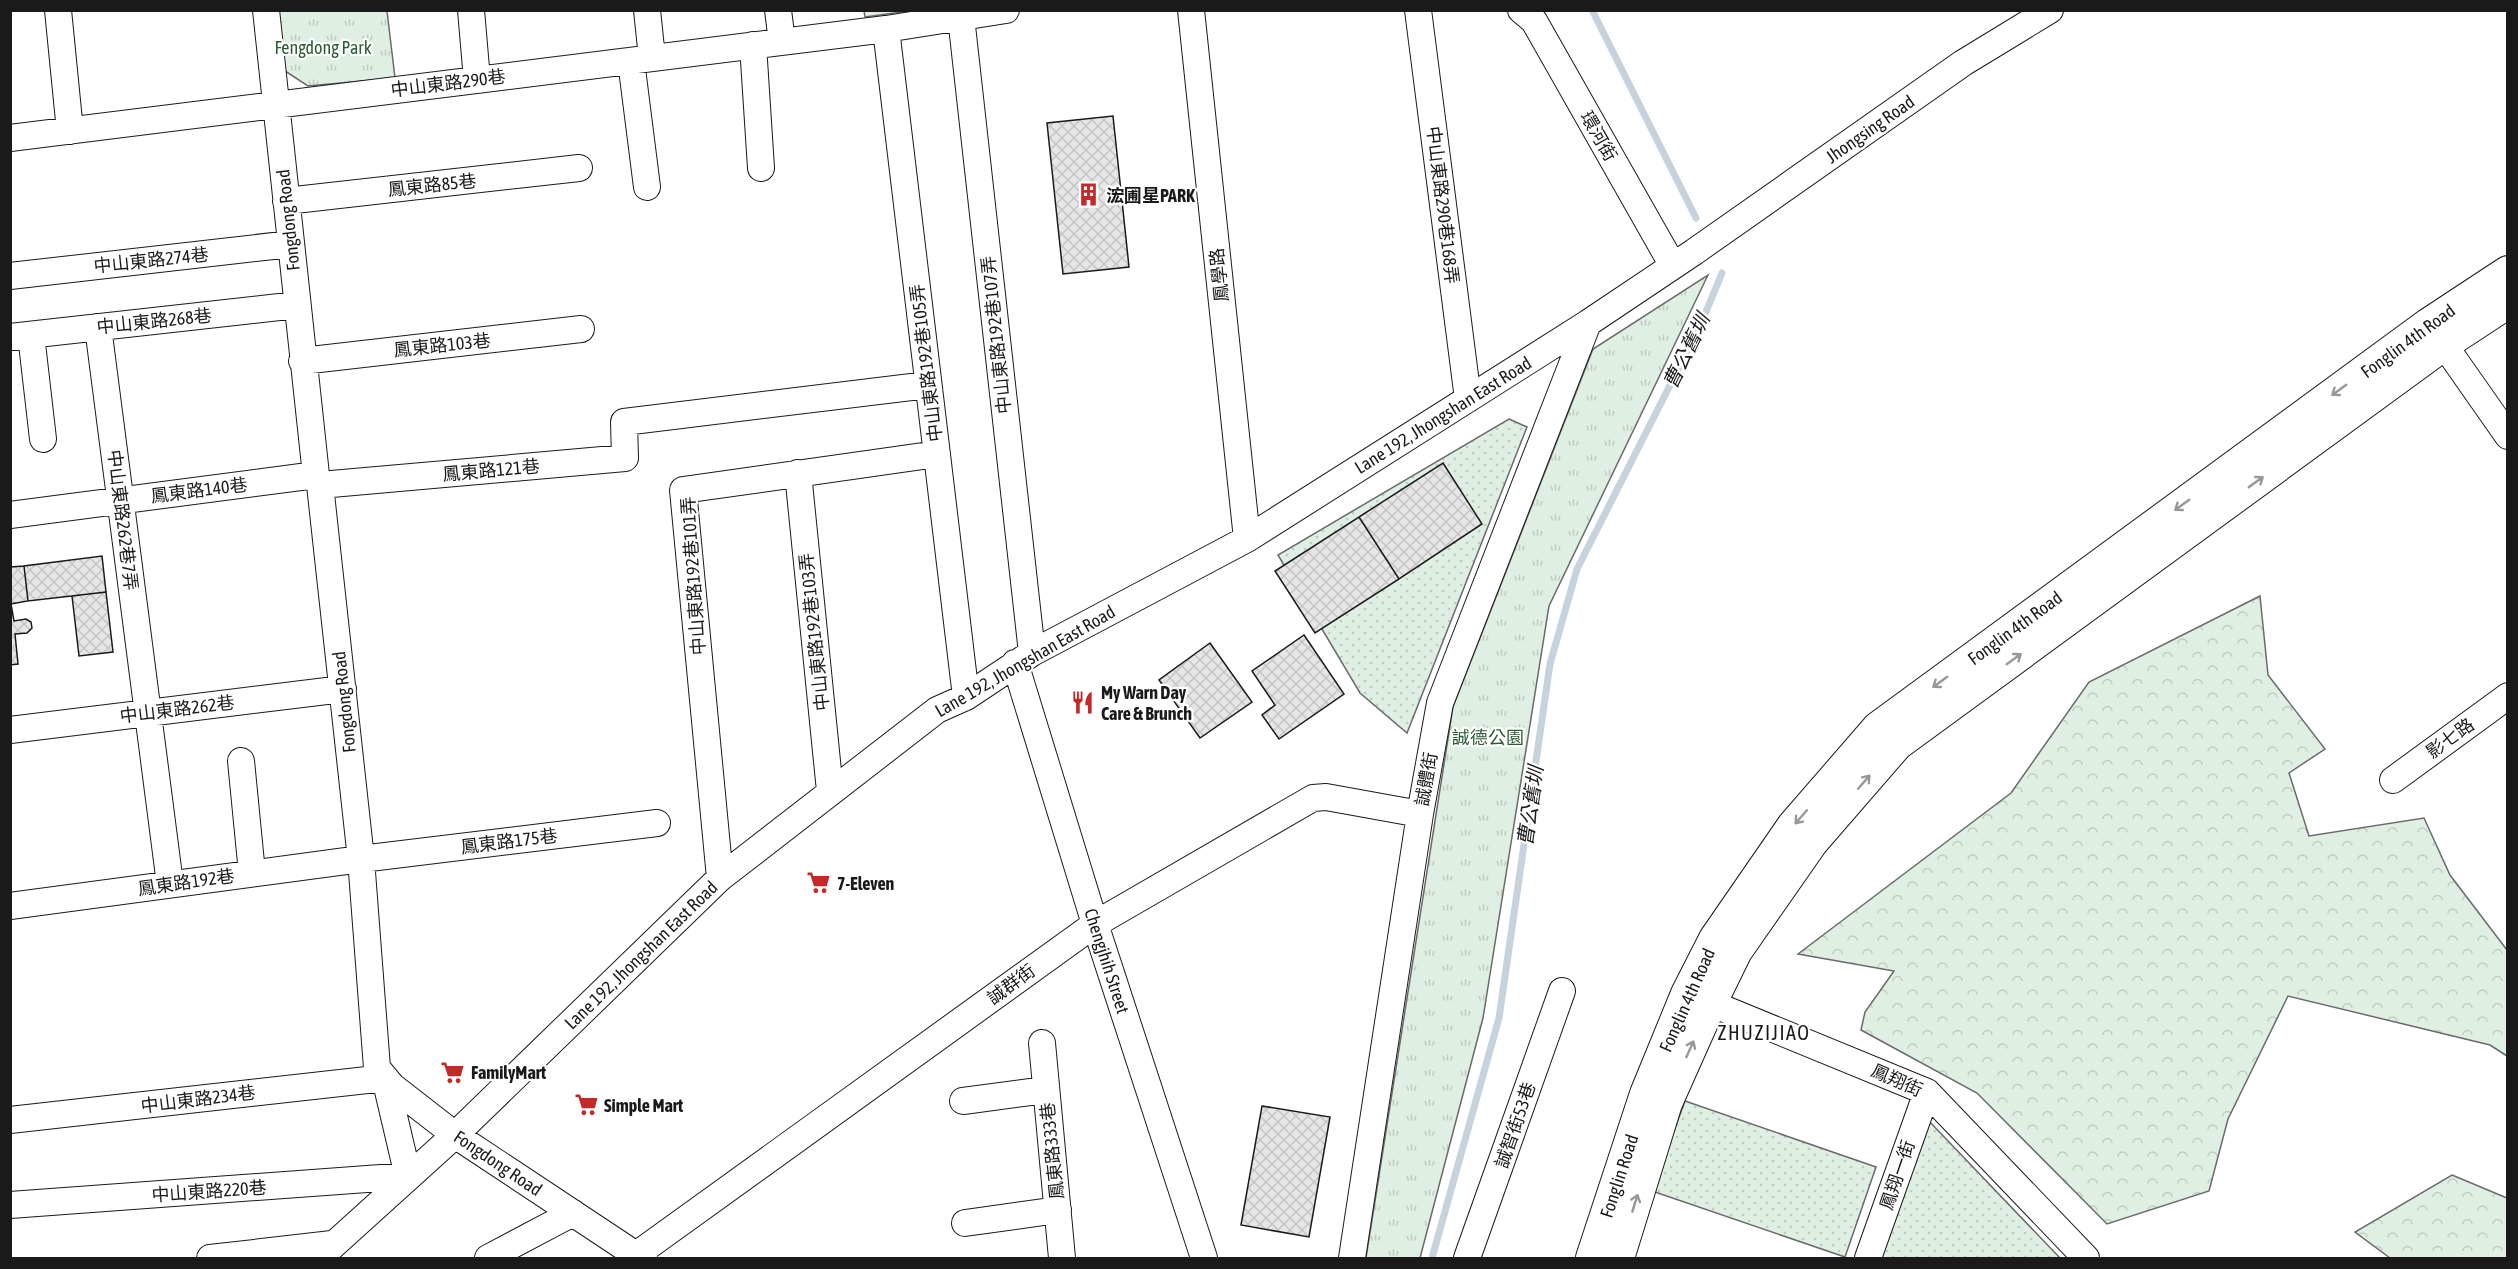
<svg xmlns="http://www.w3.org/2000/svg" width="2518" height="1269" font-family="'Asap Condensed','Noto Sans TC',sans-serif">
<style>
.grass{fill:url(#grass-dots);stroke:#6a6a6a;stroke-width:1.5}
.forest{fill:url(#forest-crowns);stroke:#6a6a6a;stroke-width:1.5}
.park{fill:url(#park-tufts);stroke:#6a6a6a;stroke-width:1.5}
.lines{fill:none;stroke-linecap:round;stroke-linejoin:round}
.stream{stroke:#c6d2dc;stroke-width:7}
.building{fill:url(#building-cross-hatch);stroke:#1a1a1a;stroke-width:1.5}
.minor-casing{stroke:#1a1a1a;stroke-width:28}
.major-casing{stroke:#1a1a1a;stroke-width:34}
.minor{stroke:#fff;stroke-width:26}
.major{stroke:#fff;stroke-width:32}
.oneway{stroke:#989898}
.labels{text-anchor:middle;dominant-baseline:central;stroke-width:4.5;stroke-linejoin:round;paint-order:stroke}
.park-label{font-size:18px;fill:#2b5a34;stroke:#fff}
.street-label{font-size:18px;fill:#1a1a1a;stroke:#fff}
.poi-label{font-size:18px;font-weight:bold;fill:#1a1a1a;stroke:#fff;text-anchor:start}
.water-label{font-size:20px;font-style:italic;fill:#1a1a1a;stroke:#fff}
.neighbourhood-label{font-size:20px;letter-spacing:1.5px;fill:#1a1a1a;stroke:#fff}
</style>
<defs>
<pattern id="grass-dots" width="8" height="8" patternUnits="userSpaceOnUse" patternTransform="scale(1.5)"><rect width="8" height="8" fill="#e0efe3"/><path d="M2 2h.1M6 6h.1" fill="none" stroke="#c0ccc2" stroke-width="1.8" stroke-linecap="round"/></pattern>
<pattern id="forest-crowns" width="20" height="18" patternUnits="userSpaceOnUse" patternTransform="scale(1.5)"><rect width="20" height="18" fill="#e0efe3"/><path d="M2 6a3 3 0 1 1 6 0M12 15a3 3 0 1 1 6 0" fill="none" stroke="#c0ccc2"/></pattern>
<pattern id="park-tufts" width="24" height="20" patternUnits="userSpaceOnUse" patternTransform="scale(1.5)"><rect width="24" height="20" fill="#e0efe3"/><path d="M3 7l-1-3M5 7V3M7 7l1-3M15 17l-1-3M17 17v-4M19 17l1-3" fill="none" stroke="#c0ccc2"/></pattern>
<pattern id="building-cross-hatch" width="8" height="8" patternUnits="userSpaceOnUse" patternTransform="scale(1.5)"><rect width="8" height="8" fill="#e6e6e6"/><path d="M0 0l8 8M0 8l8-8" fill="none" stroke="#c5c5c5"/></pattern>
</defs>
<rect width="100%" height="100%" fill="#fff"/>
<path class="grass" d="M 1509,419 L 1527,427 L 1407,733 L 1360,693 L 1278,555 Z
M 1685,1101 L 1876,1167 L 1845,1257 L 1652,1191 Z
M 1927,1119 L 2060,1258 L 1876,1258 Z"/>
<path class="forest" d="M 2260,596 L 2268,675 L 2325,749 L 2289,773 L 2309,836 L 2424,818 L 2450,875 L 2507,950 L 2507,1056 L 2490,1045 L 2288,996 L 2228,1119 L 2209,1191 L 2107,1224 L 1977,1093 L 1861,1030 L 1865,1012 L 1894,971 L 1798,954 L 2011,793 L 2089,682 Z
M 2452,1175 L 2507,1198 L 2507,1258 L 2390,1258 L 2355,1232 Z"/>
<path class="park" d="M 278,11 L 387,11 L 395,78 L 308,86 L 285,71 Z
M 864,11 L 864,10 L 909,11 L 865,17 Z
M 1708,275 L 1549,606 L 1483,1018 L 1420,1258 L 1366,1258 L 1453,707 L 1593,349 Z"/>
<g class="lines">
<path class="stream" d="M 1592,10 L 1696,218
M 1432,1258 L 1499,1018 L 1550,664 L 1577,569 L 1701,324 L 1722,273"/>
</g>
<path class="building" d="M 1113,116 L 1129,267 L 1063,274 L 1047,123 Z
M 1443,463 L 1482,524 L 1399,579 L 1359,517 Z
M 1359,517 L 1399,579 L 1315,633 L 1275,571 Z
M 102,556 L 106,592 L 28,601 L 24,566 Z
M 24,566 L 28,601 L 10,604 L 10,567 Z
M 106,592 L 113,652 L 79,656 L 72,596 Z
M 11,604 L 14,621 L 26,619 L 31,622 L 32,628 L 27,633 L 15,634 L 18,664 L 10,665 Z
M 1304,635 L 1344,694 L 1279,739 L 1262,715 L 1275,705 L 1252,671 Z
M 1210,643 L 1252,702 L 1200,738 L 1159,680 Z
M 1262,1106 L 1330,1117 L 1309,1237 L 1241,1225 Z"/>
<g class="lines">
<defs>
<path id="minor" d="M 58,10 L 70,131
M 266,10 L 316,475 L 320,485 L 361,859 L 377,1068 L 392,1086 L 455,1135 L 636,1255 L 644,1258
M 471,10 L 477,80
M 647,10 L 652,58
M 778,10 L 782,42
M 1191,10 L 1247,539
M 1418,10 L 1468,399
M 1521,10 L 1534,21 L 1673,266
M 961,17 L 1032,653
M 886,29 L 966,697
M 753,45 L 761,168
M 631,61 L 647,187
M 10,138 L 886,29 L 1006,10
M 286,201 L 579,168
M 10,276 L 291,244
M 98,327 L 170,884
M 2433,329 L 2508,436
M 31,335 L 43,439
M 10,337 L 297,305
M 302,361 L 581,329
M 798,473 L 830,791
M 320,485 L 625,458 L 624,422 L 928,385
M 10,515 L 316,475
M 1015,663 L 1095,924 L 1204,1258
M 10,730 L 343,689
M 241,761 L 252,873
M 2393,780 L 2508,696
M 720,878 L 683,490 L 937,454
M 10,906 L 361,859 L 657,823
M 1693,996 L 1927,1092 L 2086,1258
M 1042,1043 L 1062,1258
M 963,1101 L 1046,1090
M 10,1120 L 385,1078 L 408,1176 L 10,1205
M 965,1223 L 1058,1210
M 636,1255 L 1095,924 L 1313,798 L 1326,797 L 1420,814
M 210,1258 L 332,1244
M 319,1258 L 455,1135 L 720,878 L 937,710 L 966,697 L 1032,653 L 1247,539 L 1588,323 L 1694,252 L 1963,63 L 2050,10
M 488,1258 L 573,1213
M 1352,1258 L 1420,814 L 1440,703 L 1588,323
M 1467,1258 L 1562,991
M 1868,1258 L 1927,1092"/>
<path id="major" d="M 1592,1258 L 1646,1094 L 1687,994 L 1715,939 L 1793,826 L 1878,728 L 2429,324 L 2508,272
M 1618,1258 L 1666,1103 L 1711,1002 L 1736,951 L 1812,842 L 1897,744 L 2444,344 L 2508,302"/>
</defs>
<use href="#minor" class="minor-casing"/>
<use href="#major" class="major-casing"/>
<use href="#minor" class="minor"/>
<use href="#major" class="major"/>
</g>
<defs><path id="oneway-shaft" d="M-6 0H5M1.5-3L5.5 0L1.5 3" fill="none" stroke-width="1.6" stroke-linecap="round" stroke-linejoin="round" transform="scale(1.5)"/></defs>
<g class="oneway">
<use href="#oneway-shaft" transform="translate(2339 390) rotate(144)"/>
<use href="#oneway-shaft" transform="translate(2256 482) rotate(-36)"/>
<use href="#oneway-shaft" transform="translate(2182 505) rotate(144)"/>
<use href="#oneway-shaft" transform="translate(2014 659) rotate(-36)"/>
<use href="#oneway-shaft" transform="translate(1940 682) rotate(144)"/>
<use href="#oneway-shaft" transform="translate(1864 782) rotate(-49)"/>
<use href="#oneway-shaft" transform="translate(1801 817) rotate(131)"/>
<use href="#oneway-shaft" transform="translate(1690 1049) rotate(-66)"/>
<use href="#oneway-shaft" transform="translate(1635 1203) rotate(-73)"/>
</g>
<defs>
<symbol id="building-bare" viewBox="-9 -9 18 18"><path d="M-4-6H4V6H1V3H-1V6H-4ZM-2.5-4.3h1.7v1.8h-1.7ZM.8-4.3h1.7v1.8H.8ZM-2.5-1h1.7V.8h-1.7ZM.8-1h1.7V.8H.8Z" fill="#c62828" stroke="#fff" stroke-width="2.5" paint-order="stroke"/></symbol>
<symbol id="restaurant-bare" viewBox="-9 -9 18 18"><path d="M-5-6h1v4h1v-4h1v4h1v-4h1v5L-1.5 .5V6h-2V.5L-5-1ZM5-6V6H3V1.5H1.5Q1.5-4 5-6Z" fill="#c62828" stroke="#fff" stroke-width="2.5" paint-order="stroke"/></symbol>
<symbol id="supermarket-bare" viewBox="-9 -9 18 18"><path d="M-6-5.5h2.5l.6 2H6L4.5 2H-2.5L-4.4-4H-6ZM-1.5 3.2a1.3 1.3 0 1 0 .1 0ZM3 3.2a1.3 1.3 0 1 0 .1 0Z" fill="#c62828" stroke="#fff" stroke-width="2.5" paint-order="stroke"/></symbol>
</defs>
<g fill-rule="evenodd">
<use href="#building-bare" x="1072" y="178" width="33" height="33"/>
<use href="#restaurant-bare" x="1066" y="686" width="33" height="33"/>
<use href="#supermarket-bare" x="802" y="866" width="33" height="33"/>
<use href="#supermarket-bare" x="436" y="1056" width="33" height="33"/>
<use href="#supermarket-bare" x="570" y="1088" width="33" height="33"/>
</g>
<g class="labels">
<g class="park-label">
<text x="323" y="47">Fengdong Park</text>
<text x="1488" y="737">誠德公園</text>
</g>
<g class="street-label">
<text transform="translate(448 83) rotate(-7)">中山東路290巷</text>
<text transform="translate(1870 129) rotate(-35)">Jhongsing Road</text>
<text transform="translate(1599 136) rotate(60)">環河街</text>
<text transform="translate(432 185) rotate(-6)">鳳東路85巷</text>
<text transform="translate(1443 205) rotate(83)">中山東路290巷168弄</text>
<text transform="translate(288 220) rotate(-96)">Fongdong Road</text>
<text transform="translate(151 260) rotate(-6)">中山東路274巷</text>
<text transform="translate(1219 275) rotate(-96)">鳳學路</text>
<text transform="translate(154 321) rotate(-6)">中山東路268巷</text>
<text transform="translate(996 335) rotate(-96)">中山東路192巷107弄</text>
<text transform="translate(2408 341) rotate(-36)">Fonglin 4th Road</text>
<text transform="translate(442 345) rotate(-6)">鳳東路103巷</text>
<text transform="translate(926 363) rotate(-97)">中山東路192巷105弄</text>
<text transform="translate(1443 415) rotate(-32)">Lane 192, Jhongshan East Road</text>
<text transform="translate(491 470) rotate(-5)">鳳東路121巷</text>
<text transform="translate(199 490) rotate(-7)">鳳東路140巷</text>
<text transform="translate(123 520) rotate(83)">中山東路262巷7弄</text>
<text transform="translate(693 576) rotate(-94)">中山東路192巷101弄</text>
<text transform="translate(2015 628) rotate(-36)">Fonglin 4th Road</text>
<text transform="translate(814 632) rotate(-96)">中山東路192巷103弄</text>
<text transform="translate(1025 661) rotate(-30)">Lane 192, Jhongshan East Road</text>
<text transform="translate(344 702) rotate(-96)">Fongdong Road</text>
<text transform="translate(177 709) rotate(-7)">中山東路262巷</text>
<text transform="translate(2450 738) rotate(-36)">影七路</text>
<text transform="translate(1426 779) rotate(-80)">誠體街</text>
<text transform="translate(509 841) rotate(-7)">鳳東路175巷</text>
<text transform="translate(186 882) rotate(-8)">鳳東路192巷</text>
<text transform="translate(641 955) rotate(-44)">Lane 192, Jhongshan East Road</text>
<text transform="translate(1107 961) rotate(72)">Chengjhih Street</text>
<text transform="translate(1011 984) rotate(-36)">誠群街</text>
<text transform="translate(1687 1000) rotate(-66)">Fonglin 4th Road</text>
<text transform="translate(1897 1080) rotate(24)">鳳翔街</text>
<text transform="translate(198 1099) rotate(-7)">中山東路234巷</text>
<text transform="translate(1515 1125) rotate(-71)">誠智街53巷</text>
<text transform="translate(1052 1151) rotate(-96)">鳳東路333巷</text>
<text transform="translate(498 1163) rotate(34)">Fongdong Road</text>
<text transform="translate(1897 1175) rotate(-71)">鳳翔一街</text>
<text transform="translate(1619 1176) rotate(-72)">Fonglin Road</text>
<text transform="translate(209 1191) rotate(-4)">中山東路220巷</text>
</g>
<g class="poi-label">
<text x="1106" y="195">浤圃星PARK</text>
<text x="1101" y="692">My Warn Day<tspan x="1101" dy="21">Care &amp; Brunch</tspan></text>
<text x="837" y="883">7-Eleven</text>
<text x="471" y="1072">FamilyMart</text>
<text x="604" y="1105">Simple Mart</text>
</g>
<g class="water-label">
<text transform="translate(1686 351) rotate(-64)">曹公舊圳</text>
<text transform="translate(1530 806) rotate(-82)">曹公舊圳</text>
</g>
<g class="neighbourhood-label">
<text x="1764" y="1032">ZHUZIJIAO</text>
</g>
</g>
<rect width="2518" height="1269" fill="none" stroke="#1a1a1a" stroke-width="24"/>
</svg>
